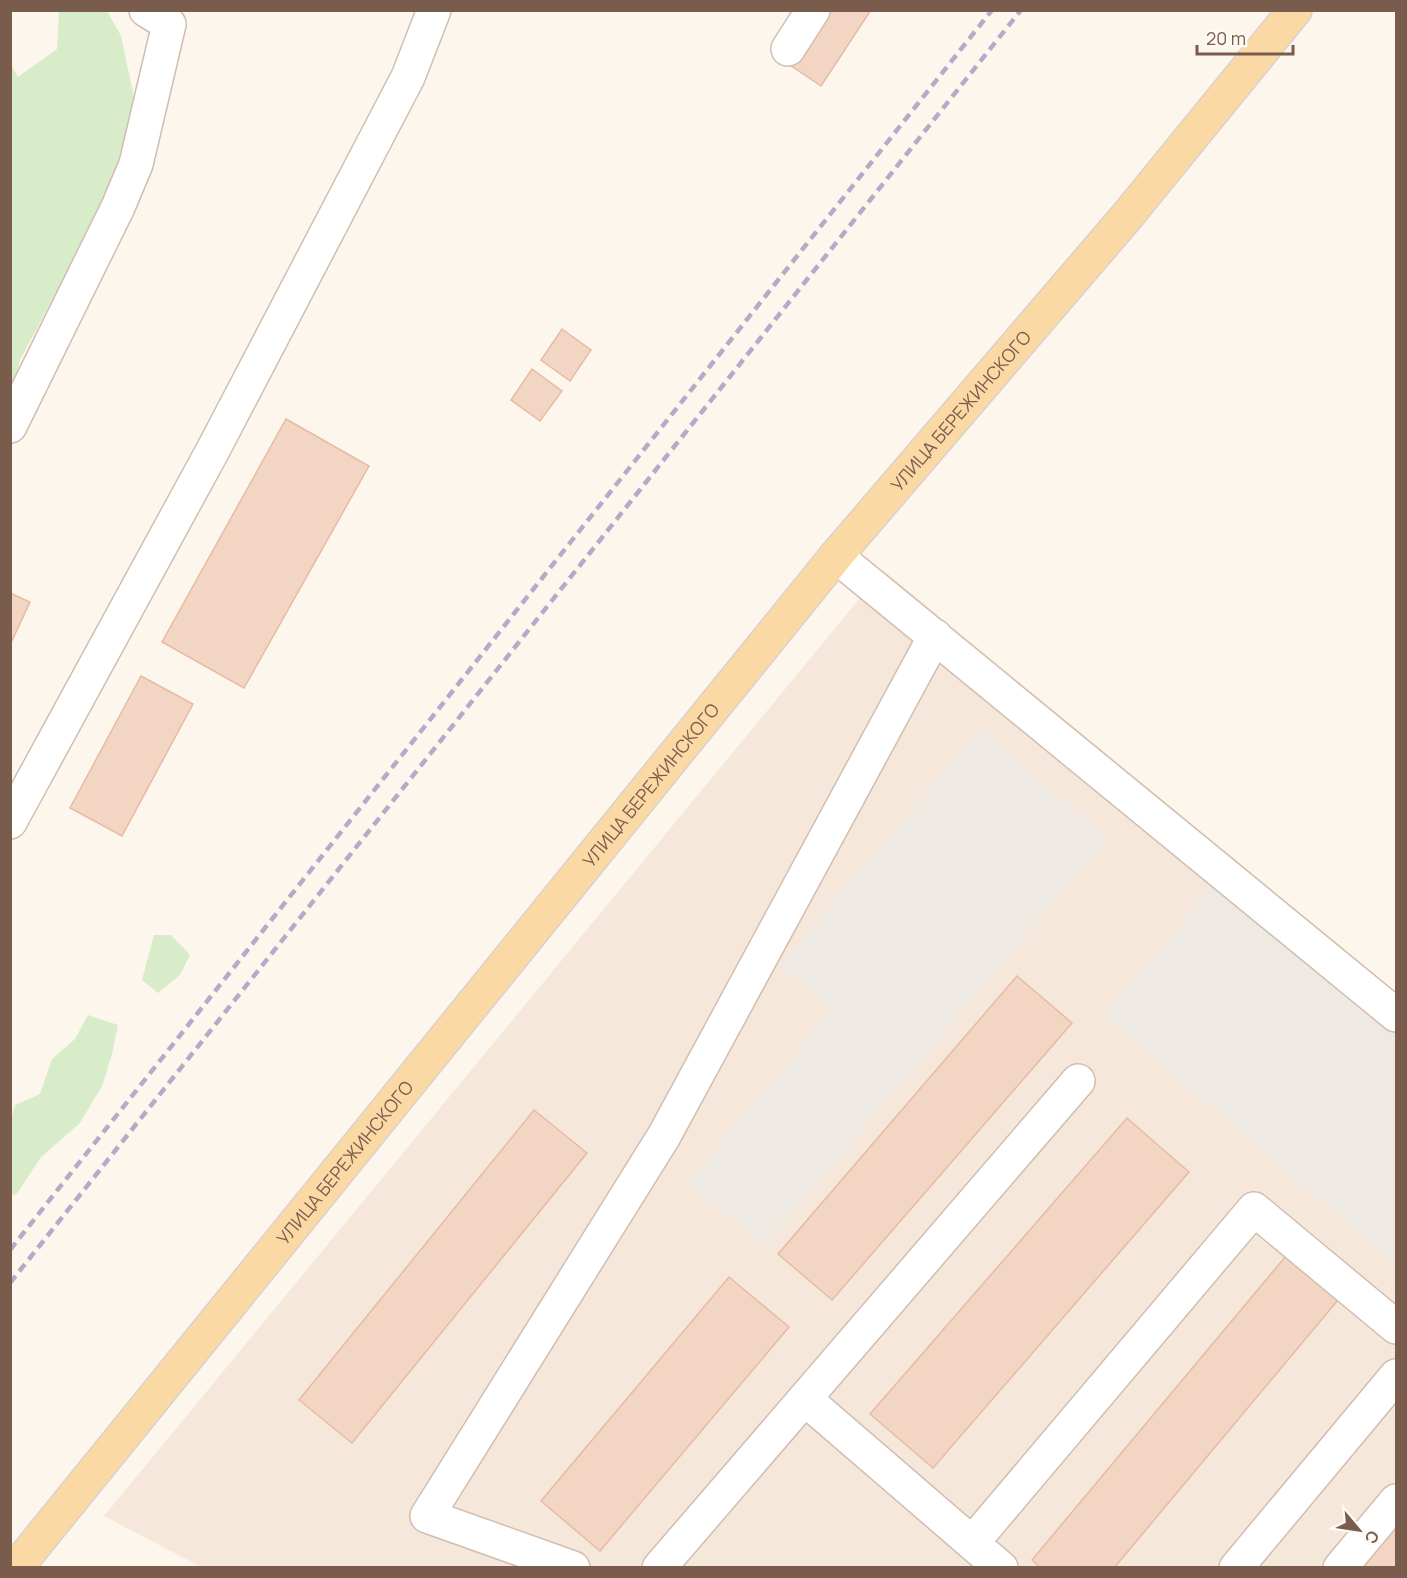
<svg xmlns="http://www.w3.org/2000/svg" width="1407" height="1578" font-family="Manrope,sans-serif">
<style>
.residential{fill:#f5e8da}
.industrial{fill:#efe9e4}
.green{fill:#d8ecc9}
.building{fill:#f3d5c3;stroke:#e6bba3;stroke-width:1.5}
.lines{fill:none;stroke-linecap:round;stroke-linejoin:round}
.minor-casing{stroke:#d1beb0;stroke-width:36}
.major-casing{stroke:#dad1cd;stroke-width:36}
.minor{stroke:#fff;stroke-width:33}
.major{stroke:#fbd9a5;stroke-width:33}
.rail{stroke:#b9a8c9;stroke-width:4.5;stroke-dasharray:9 6;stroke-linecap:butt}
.labels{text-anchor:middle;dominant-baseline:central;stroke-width:5;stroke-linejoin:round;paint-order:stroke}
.street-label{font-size:18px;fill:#7a5c4d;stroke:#fffaf3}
</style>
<rect width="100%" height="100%" fill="#fdf6ec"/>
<path class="residential" d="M 883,570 L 1396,992 L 1396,1567 L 203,1568 L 104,1516 Z"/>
<path class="industrial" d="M 980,729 L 1108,838 L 764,1246 L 688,1182 L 832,1010 L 780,965 Z
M 1217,882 L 1396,1035 L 1396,1265 L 1104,1015 Z"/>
<path class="green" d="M 59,11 L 107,11 L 121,36 L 134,97 L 117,168 L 66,274 L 20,360 L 13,396 L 10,399 L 10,63 L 18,77 L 57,49 Z
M 154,935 L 171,935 L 190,955 L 180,975 L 158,993 L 142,980 Z
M 88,1015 L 118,1025 L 112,1054 L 102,1086 L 80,1123 L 41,1157 L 16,1195 L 11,1194 L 10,1123 L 15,1105 L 40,1094 L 52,1059 L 75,1039 Z"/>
<path class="building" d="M 822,10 L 871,10 L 821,86 L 787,63 Z
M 562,329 L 591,350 L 570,381 L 541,360 Z
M 532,369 L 562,391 L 540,421 L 511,400 Z
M 286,419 L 369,466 L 244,688 L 162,642 Z
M 10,593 L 30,602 L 10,645 Z
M 141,676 L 193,704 L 122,836 L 70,808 Z
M 1017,976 L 1072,1023 L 832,1300 L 778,1254 Z
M 534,1110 L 587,1153 L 352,1443 L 299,1400 Z
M 1127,1118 L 1189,1172 L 933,1468 L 870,1414 Z
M 1291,1250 L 1343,1294 L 1114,1568 L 1041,1568 L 1032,1560 Z
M 729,1277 L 789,1327 L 600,1551 L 541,1501 Z
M 1396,1524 L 1396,1568 L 1360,1568 Z"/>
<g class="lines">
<defs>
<path id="minor" d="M 788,49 L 813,10
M 10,426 L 118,207 L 136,164 L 169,24 L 146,10
M 836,556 L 1396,1015
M 10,822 L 213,450 L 408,77 L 434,10
M 805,1399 L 1001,1568
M 972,1543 L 1254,1209 L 1396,1327
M 573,1568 L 427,1516 L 664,1136 L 935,636
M 659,1568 L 1078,1081
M 1236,1568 L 1396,1376
M 1340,1568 L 1396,1501"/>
<g id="major">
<path id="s1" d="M 16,1568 L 836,556 L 1128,215 L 1295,10"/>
</g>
</defs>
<use href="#minor" class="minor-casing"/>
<use href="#major" class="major-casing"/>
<use href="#minor" class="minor"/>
<use href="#major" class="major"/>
<path class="rail" d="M 10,1250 L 992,10
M 10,1283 L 1021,10"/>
</g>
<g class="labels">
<g class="street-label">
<text stroke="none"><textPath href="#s1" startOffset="1494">УЛИЦА БЕРЕЖИНСКОГО</textPath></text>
<text stroke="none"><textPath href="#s1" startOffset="1008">УЛИЦА БЕРЕЖИНСКОГО</textPath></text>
<text stroke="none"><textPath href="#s1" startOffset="522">УЛИЦА БЕРЕЖИНСКОГО</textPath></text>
</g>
</g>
<rect width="1407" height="1578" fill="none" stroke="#7a5c4d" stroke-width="24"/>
<g transform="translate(1359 1530) rotate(119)" stroke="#fffaf3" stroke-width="4.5" paint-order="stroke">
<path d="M0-4.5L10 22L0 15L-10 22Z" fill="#7a5c4d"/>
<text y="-9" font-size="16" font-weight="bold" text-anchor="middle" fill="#7a5c4d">С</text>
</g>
<path d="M1197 45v9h96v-9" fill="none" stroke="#7a5c4d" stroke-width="3"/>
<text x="1206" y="45" font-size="18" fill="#7a5c4d" stroke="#fffaf3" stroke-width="4.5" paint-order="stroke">20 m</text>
</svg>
